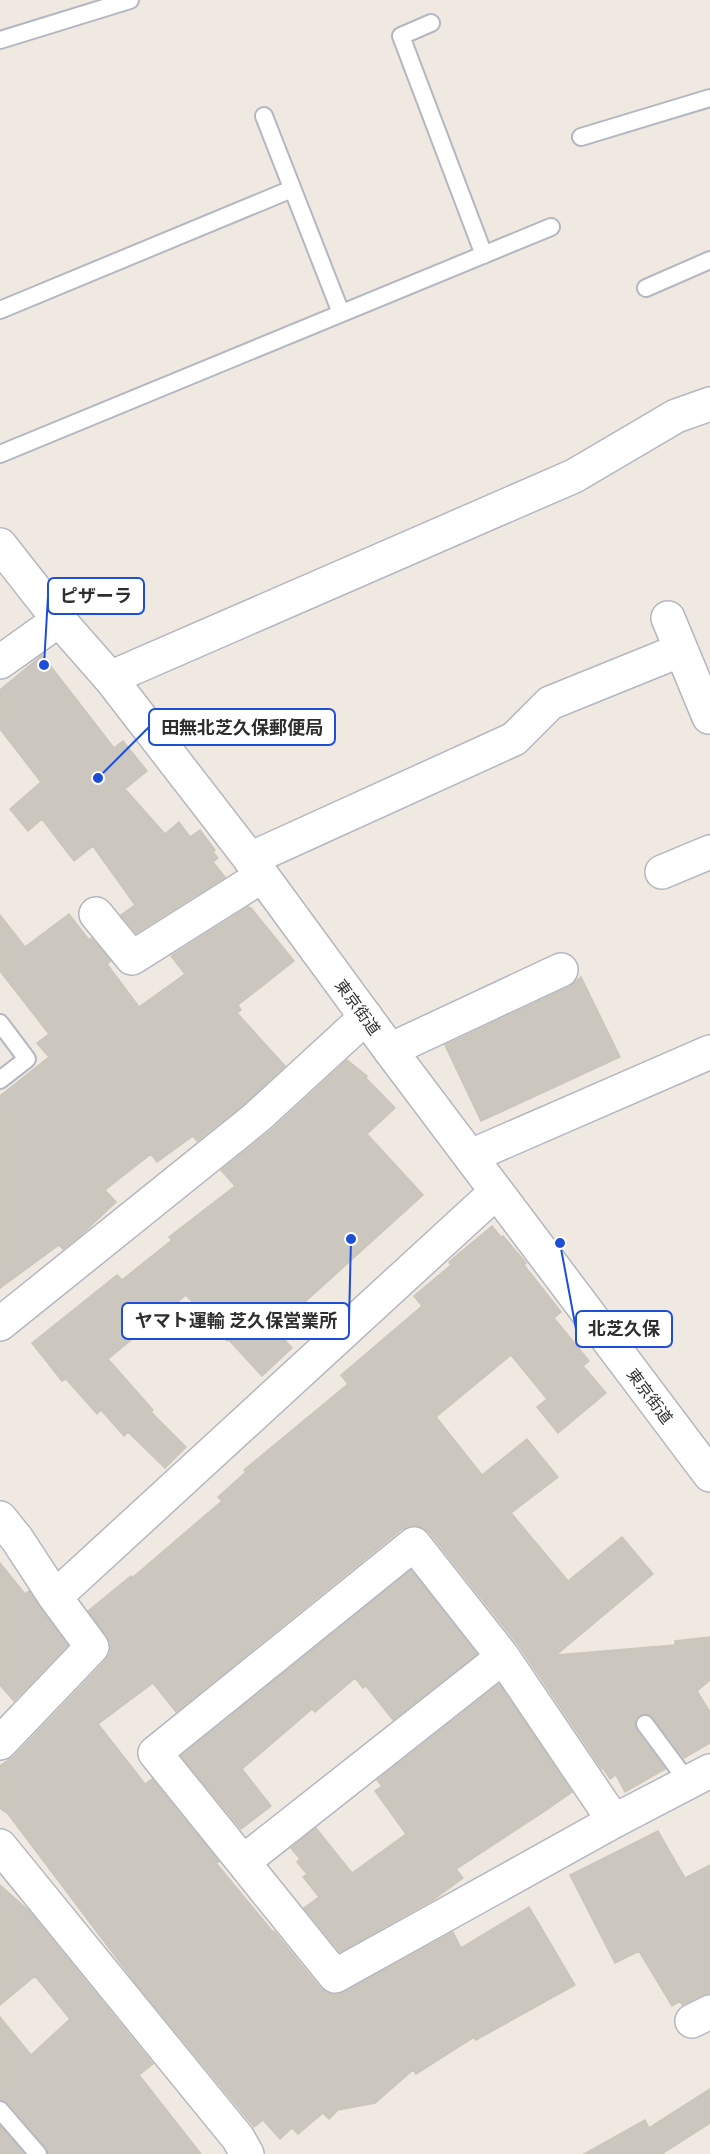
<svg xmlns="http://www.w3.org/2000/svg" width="710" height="2154" font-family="'Open Sans','Noto Sans JP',sans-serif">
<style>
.building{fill:#cbc7bf;stroke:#cbc5ba;stroke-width:1.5}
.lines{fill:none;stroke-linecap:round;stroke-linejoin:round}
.lane-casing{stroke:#b4b7c1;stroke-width:20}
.street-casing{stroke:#b4b7c1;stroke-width:36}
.secondary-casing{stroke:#b4b7c1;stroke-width:36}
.lane{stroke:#fff;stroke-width:16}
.street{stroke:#fff;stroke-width:33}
.secondary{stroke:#fff;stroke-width:33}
.labels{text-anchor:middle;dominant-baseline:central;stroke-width:5;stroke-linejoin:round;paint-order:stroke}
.street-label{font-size:16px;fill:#2e2e2e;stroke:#fff}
.leader{fill:none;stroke:#1d4ed8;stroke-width:2}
.callout-dot{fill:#1d4ed8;stroke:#fff;stroke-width:2}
.callout{fill:#fff;stroke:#1d4ed8;stroke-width:2}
.callout-label{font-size:18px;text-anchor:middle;font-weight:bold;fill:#2e2e2e}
</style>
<rect width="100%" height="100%" fill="#efe9e1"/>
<path class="building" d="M 42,655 L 114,748 L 123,741 L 147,771 L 125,789 L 165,834 L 179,822 L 190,837 L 200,830 L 215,850 L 213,852 L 218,858 L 213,862 L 225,877 L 136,933 L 121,915 L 135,905 L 93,846 L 74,861 L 42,819 L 28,831 L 10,809 L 41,782 L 0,729 L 0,690 Z
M 248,907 L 251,908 L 294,961 L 238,1005 L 241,1010 L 237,1013 L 285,1066 L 244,1104 L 197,1141 L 193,1136 L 157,1162 L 151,1154 L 105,1190 L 116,1202 L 82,1234 L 63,1249 L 59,1245 L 0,1288 L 0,1096 L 49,1057 L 37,1043 L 49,1034 L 0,971 L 0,915 L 25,947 L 69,914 L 89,940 L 91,938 L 111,961 L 107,964 L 139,1007 L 185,974 L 171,956 Z
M 581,977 L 620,1057 L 481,1121 L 445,1045 L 569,987 Z
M 347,1060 L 367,1076 L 366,1078 L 395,1108 L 367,1134 L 423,1195 L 275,1329 L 292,1348 L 262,1376 L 228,1339 L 227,1341 L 186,1295 L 108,1359 L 153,1410 L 151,1412 L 186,1447 L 165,1468 L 128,1432 L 124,1436 L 101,1410 L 97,1414 L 66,1379 L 62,1381 L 32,1343 L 117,1275 L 122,1280 L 172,1240 L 169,1237 L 235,1186 L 221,1170 L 269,1132 Z
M 492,1226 L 501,1237 L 503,1236 L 526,1263 L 524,1265 L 561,1312 L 554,1318 L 589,1361 L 583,1366 L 606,1393 L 558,1433 L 537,1407 L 547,1399 L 511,1355 L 436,1417 L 482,1475 L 527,1439 L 558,1477 L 511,1513 L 568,1581 L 622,1537 L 653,1574 L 556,1655 L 675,1645 L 675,1641 L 710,1637 L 710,1680 L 697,1691 L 710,1712 L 710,1743 L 684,1758 L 653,1717 L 649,1714 L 639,1715 L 635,1720 L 636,1730 L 665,1769 L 625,1792 L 616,1775 L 610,1779 L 603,1768 L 602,1769 L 519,1646 L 429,1532 L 421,1527 L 412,1525 L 402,1529 L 176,1712 L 153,1683 L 98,1724 L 145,1784 L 152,1779 L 219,1862 L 216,1863 L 273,1932 L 274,1931 L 320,1988 L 327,1993 L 335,1995 L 344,1992 L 453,1932 L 461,1948 L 529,1907 L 575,1985 L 476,2040 L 474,2037 L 416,2074 L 413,2070 L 375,2103 L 338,2110 L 329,2119 L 323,2113 L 298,2134 L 292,2128 L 280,2139 L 263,2120 L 254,2127 L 134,1981 L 8,1814 L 0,1808 L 0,1766 L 14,1756 L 106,1660 L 110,1653 L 111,1644 L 107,1636 L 88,1611 L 131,1576 L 132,1578 L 222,1501 L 218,1497 L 246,1472 L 244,1470 L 348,1384 L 341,1375 L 422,1306 L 414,1296 L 451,1265 L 449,1262 Z
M 0,1563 L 25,1594 L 29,1591 L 68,1645 L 14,1701 L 0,1685 Z
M 411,1570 L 477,1654 L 393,1720 L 366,1686 L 363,1688 L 355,1678 L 315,1712 L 312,1709 L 242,1769 L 271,1806 L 241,1829 L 181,1756 Z
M 499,1684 L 572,1792 L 545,1811 L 456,1869 L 463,1878 L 434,1899 L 340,1952 L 304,1908 L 319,1897 L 303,1877 L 307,1874 L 297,1862 L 300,1859 L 291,1848 L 316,1828 L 352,1873 L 406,1834 L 375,1791 L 382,1786 L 377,1780 Z
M 658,1831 L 685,1878 L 710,1865 L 710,1993 L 702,1995 L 682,2005 L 680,2001 L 672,2006 L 639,1951 L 615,1963 L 570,1875 Z
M 0,1885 L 28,1910 L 153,2064 L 139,2075 L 201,2154 L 48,2154 L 46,2147 L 8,2103 L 0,2100 L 0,2017 L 31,2055 L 70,2019 L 35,1976 L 0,2005 Z
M 710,2089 L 710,2123 L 663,2153 L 664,2154 L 584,2154 L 645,2120 L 649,2128 Z
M 0,2126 L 24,2154 L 0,2154 Z"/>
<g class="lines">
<defs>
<path id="lane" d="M 431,23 L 401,36 L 484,255
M 0,40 L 130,0
M 264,116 L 341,313
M 581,137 L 710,98
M 646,288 L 710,260
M 0,310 L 292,189
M 0,454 L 551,227
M 0,1023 L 27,1059 L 0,1080
M 645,1724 L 688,1782
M 0,2110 L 38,2154"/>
<path id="street" d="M 668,618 L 709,717
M 0,662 L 59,620
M 110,678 L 574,476 L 676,416 L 710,404
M 250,859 L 514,739 L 550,703 L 681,650
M 662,872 L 710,852
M 96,914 L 132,958 L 262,876
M 390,1050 L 561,970
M 471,1156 L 710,1052
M 0,1324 L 256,1118 L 366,1017
M 0,1518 L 17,1539 L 55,1597 L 92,1647 L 0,1743
M 55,1597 L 496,1192
M 614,1821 L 503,1657 L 243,1862 L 335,1976 L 614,1821 L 710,1771
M 0,1846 L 238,2138 L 247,2154
M 243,1862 L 155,1753 L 414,1544 L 503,1657
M 692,2021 L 710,2012"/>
<path id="secondary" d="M 0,545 L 59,620 L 110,678 L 250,859 L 390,1050 L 710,1475"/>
</defs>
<use href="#lane" class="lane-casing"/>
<use href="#street" class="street-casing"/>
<use href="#secondary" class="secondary-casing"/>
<use href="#lane" class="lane"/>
<use href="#street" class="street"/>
<use href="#secondary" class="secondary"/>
</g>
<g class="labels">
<g class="street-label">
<text transform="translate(358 1007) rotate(54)">東京街道</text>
<text transform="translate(650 1396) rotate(53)">東京街道</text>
</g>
</g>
<path class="leader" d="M44 665L48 596M98 778L149 727M351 1239L349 1321M560 1243L576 1329"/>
<g class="callout-dot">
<circle cx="44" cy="665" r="6"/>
<circle cx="98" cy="778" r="6"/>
<circle cx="351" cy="1239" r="6"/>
<circle cx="560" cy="1243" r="6"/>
</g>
<g class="callout">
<rect x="48" y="578" width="96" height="36" rx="6"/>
<rect x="149" y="709" width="186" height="36" rx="6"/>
<rect x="122" y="1303" width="227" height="36" rx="6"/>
<rect x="576" y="1311" width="96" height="36" rx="6"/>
</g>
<g class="callout-label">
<text x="96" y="602">ピザーラ</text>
<text x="242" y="734">田無北芝久保郵便局</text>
<text x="236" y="1327">ヤマト運輸 芝久保営業所</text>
<text x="624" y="1335">北芝久保</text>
</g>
</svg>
